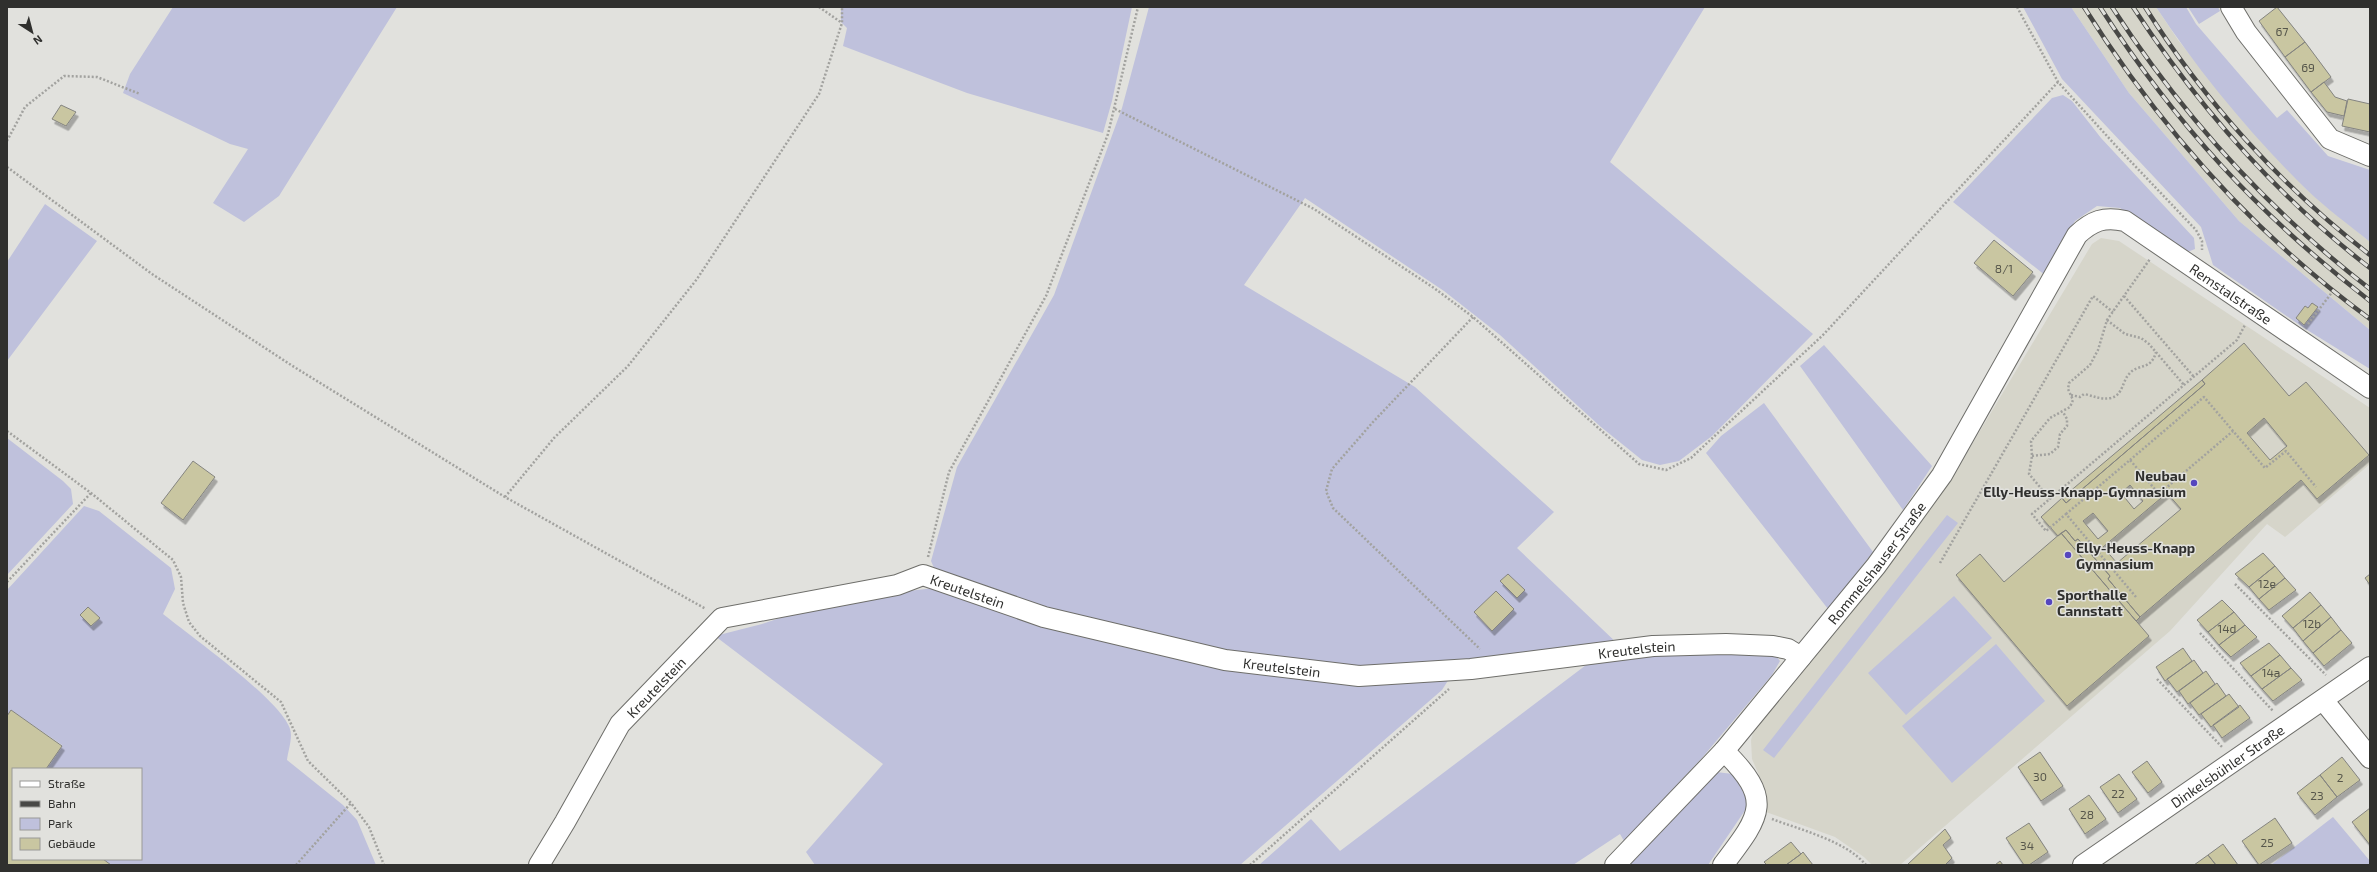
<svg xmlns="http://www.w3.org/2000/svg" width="2377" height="872" font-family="'Exo 2',sans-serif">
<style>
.built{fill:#d6d5ca}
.green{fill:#bfc1dc}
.building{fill:#c9c6a1;stroke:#848480;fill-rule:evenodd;filter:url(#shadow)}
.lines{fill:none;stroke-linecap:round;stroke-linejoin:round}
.minor-casing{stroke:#6e6e6a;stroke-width:22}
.path{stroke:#a2a29f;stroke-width:2.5;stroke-dasharray:2 2;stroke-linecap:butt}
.minor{stroke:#fff;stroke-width:20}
.rail-casing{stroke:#484846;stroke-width:4.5}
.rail{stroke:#e1e1dd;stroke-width:3;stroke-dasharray:9;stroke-linecap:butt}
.poi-dot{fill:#5546be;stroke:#e1e1dd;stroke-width:1.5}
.labels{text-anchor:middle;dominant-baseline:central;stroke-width:3;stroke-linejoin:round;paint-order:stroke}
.number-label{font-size:12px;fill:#56564b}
.street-label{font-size:14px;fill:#30302e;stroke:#e1e1dd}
.poi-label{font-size:14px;font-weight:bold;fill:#30302e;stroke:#e1e1dd;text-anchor:start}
</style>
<defs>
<filter id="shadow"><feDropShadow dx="2.5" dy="4.5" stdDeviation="0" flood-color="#0004"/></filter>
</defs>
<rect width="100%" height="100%" fill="#e1e1dd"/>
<path class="built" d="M 2071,7 L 2156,7 L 2178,40 L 2248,127 L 2307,190 L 2370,242 L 2370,330 L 2239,221 L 2129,93 Z
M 2101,238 L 2119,241 L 2370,408 L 2370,464 L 2285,537 L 2267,524 L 2170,631 L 1900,865 L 1872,865 L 1864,857 L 1835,837 L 1766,812 L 1765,789 L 1752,759 L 1751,740 L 1755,726 L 1883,573 L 1950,481 L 2092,244 Z"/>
<path class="green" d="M 173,7 L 397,7 L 279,196 L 244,222 L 213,203 L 248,149 L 230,144 L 123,93 L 130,74 Z
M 841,7 L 1132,7 L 1112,101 L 1103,133 L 967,93 L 843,46 L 847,28 L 841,22 Z
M 1149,7 L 1705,7 L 1610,162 L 1813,334 L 1712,436 L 1679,461 L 1660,465 L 1642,460 L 1601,427 L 1500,335 L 1444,291 L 1305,198 L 1244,285 L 1415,387 L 1554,512 L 1517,548 L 1620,646 L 1443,668 L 1345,669 L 1259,661 L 1031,608 L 939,579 L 931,561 L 957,467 L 1054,295 L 1122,108 Z
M 2023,7 L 2071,7 L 2129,93 L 2239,221 L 2370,330 L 2370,369 L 2304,328 L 2213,265 L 2201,227 L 2062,79 Z
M 2156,7 L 2186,7 L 2196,24 L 2277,118 L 2287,110 L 2328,156 L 2370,170 L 2370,242 C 2349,225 2326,208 2307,190 C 2251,135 2199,72 2156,7 Z
M 2188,7 L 2218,7 L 2220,11 L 2199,24 Z
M 2063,95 L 2072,101 L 2101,138 L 2194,238 L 2195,249 L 2185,253 L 2120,208 L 2097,206 L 2075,221 L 2046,276 L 1953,202 L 2052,98 Z
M 45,204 L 97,241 L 7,361 L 7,262 Z
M 1824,345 L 1932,466 L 1903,510 L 1800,366 Z
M 1764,403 L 1873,552 L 1828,609 L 1706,453 L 1721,436 Z
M 7,438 L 63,481 L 71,489 L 73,504 L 7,575 Z
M 84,506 L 99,511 L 171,568 L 175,589 L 163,614 C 190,636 281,700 290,729 C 293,737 288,751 287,760 L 343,805 L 357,820 L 376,865 L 111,865 L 103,859 L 141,859 L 141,769 L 46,769 L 62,745 L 11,710 L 7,716 L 7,590 Z
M 1947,515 L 1958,523 L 1774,758 L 1763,750 Z
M 943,587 L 1026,619 L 1124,647 L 1206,665 L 1449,679 L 1442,690 L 1240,865 L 815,865 L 806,852 L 883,764 L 715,636 L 762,624 L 810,608 L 874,595 Z
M 1954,596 L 1992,638 L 1906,715 L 1868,673 Z
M 1996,644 L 2045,701 L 1952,783 L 1902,726 Z
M 1644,651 L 1772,651 L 1780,661 L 1772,675 L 1701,759 L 1624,841 L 1620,834 L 1573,865 L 1259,865 L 1311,819 L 1340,851 L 1594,659 Z
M 1716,772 L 1733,774 L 1750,803 L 1708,865 L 1624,865 Z
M 2333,817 L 2370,861 L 2370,865 L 2271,865 Z"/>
<path class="building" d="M 2277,7 L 2305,42 L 2285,57 L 2259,21 Z
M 2305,42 L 2331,77 L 2311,92 L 2285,57 Z
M 2324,82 L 2335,97 L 2347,101 L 2344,116 L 2327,112 L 2311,92 Z
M 2348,99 L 2370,104 L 2370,132 L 2342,126 Z
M 61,105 L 76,112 L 66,126 L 52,119 Z
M 1994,240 L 2033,272 L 2013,296 L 1974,263 Z
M 2312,303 L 2318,307 L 2304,325 L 2296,318 L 2305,306 L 2308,308 Z
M 2244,343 L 2289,396 L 2306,382 L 2369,455 L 2317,499 L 2301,480 L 2140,617 L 2108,579 L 2110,576 L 2078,539 L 2075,541 L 2066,530 L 2058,536 L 2041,517 L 2062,498 L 2066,503 L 2205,384 L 2202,380 ZM 2264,418 L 2287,446 L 2270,460 L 2247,433 ZM 2130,485 L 2143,501 L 2134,509 L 2121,493 ZM 2167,493 L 2181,509 L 2117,563 L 2103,547 ZM 2093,513 L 2108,531 L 2098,539 L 2083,521 Z
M 2202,380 L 2205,384 L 2066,503 L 2062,498 Z
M 193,461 L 215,477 L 183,520 L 161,503 Z
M 2066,530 L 2075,541 L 2078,539 L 2110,576 L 2108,579 L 2140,617 L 2136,621 L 2061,533 Z
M 2061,533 L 2149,636 L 2067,706 L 1956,575 L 1980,554 L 2004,582 Z
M 2263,553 L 2275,566 L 2249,587 L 2235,574 Z
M 2275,566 L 2285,578 L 2259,599 L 2249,587 Z
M 1508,574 L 1525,590 L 1517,598 L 1500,581 Z
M 2370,574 L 2370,585 L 2365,578 Z
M 2285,578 L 2296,590 L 2269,610 L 2259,599 Z
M 1496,591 L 1514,609 L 1492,631 L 1474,612 Z
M 2310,592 L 2321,605 L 2293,628 L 2282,616 Z
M 2222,600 L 2234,612 L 2208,632 L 2197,620 Z
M 2321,605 L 2331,617 L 2303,641 L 2293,628 Z
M 88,607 L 100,618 L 91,626 L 80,615 Z
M 2234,612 L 2245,625 L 2219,645 L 2208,632 Z
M 2331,617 L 2341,630 L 2313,653 L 2303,641 Z
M 2245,625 L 2257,637 L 2231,657 L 2219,645 Z
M 2341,630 L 2352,643 L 2324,666 L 2313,653 Z
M 2269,643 L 2280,655 L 2251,676 L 2240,663 Z
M 2183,648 L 2192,661 L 2165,681 L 2156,667 Z
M 2280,655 L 2291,668 L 2262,689 L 2251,676 Z
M 2194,660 L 2203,673 L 2177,692 L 2167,679 Z
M 2291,668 L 2302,680 L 2273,701 L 2262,689 Z
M 2206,671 L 2215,684 L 2188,704 L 2179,691 Z
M 2217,683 L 2226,696 L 2199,715 L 2190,703 Z
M 2229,694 L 2239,707 L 2211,727 L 2201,714 Z
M 2240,705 L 2250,718 L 2222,738 L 2213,725 Z
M 11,710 L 62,746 L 46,769 L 13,769 L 13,859 L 103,859 L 111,865 L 7,865 L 7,716 Z
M 2040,752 L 2063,786 L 2041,801 L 2018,767 Z
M 2342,757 L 2360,780 L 2337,797 L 2320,775 Z
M 2147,761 L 2162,782 L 2148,793 L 2132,772 Z
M 2119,774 L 2137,799 L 2118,813 L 2100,787 Z
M 2320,775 L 2337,797 L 2315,815 L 2297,793 Z
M 2089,795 L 2106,819 L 2085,834 L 2069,809 Z
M 2370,808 L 2370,845 L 2352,822 Z
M 2275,818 L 2292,843 L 2259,865 L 2242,841 Z
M 2029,823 L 2048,852 L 2029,865 L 2024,865 L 2006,838 Z
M 1945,829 L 1951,838 L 1943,845 L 1952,858 L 1945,865 L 1907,865 Z
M 1791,842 L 1801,854 L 1786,865 L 1767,865 L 1764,862 Z
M 2223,844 L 2238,865 L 2216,865 L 2208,855 Z
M 1803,852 L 1813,865 L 1786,865 L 1801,854 Z
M 2208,855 L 2216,865 L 2194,865 Z
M 2000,861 L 2003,865 L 1995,865 Z"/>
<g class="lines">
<defs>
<g id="minor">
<path d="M 2231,7 L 2246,32 L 2330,139 L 2370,156"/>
<path d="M 2323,700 L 2370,758"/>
<path id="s1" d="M 539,865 L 565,822 L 620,724 L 722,618 L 897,585 L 923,575 L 1044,617 L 1225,660 L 1359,676 L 1471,669 L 1653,646 L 1726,644 L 1773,646 L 1788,649 L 1801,657"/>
<path id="s2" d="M 1615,865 L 1724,751 L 1876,566 L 1942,475 L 2077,235 C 2092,221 2104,216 2125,221 L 2370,388"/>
<path d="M 1723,865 C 1761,815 1774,800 1724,751"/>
<path id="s3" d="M 2083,865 L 2370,667"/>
</g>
</defs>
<use href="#minor" class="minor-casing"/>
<path class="path" d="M 819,7 L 842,23
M 2017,7 L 2058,82 L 2117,147 L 2196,230 L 2202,241 L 2202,250
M 1115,109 L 1314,209 L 1434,288 L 1473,317 L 1639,464 L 1666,470 L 1691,458 L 1823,335 L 2058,82
M 7,141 L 25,107 L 64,76 L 97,77 L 140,94
M 7,167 L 152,274 L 291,365 L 505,497 L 706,609
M 2124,296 L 2194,377
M 1473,317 L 1373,422 L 1332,469 L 1326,491 L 1333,508 L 1480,649
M 2107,320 L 2125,334 L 2141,338 L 2149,344 L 2184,385
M 2308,324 L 2333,291
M 2071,395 L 2080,397 L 2084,394 C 2094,396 2101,400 2111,398 C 2123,395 2122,382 2129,374 C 2138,363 2151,371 2156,352
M 7,431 L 91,493 L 173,560 L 181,577 L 183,603 L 189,622 L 200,636 L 281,702 L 308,761 L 351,803 L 369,827 L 384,865
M 2032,456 L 2050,454 L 2058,447 L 2060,434 L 2067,426 L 2067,419 L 2063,412
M 2130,460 L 2204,397 L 2233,431
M 505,497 L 554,438 L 628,366 L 697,279 L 819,94 L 842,23 L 842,7
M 2050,499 L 2029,474 L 2032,456 L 2031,441 L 2050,418 L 2070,407 L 2073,400 L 2068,389 L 2069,383 L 2090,365 L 2098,350 L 2107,320 L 2150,259
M 2066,514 L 2130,460 L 2159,494 L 2233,431 L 2265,468 L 2286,451 L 2316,487
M 928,557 L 949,472 L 1046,296 L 1108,134 L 1138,7
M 1940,563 L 2093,296 L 2113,312
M 7,582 L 91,493
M 2235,584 L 2326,675
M 2136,597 L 2066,514 L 2046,531 L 2032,514 L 2237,340 L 2245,325
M 2200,633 L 2273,711
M 2157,679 L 2222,747
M 1772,819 C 1801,830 1846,841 1866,865
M 296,865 L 351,803
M 1250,865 L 1449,689"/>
<use href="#minor" class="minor"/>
<defs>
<path id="rail" d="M 2084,7 C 2160,128 2254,234 2370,319
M 2100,7 C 2177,126 2258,214 2370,301
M 2112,7 C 2182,115 2268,210 2370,289
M 2133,7 C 2198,106 2275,195 2370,268
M 2145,7 C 2204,101 2282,187 2370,255"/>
</defs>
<use href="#rail" class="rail-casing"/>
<use href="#rail" class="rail"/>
</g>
<g class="poi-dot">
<circle cx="2194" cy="483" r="4"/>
<circle cx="2068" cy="555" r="4"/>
<circle cx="2049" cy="602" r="4"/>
</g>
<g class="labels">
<g class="number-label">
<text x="2282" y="31">67</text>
<text x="2308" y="67">69</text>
<text x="2004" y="268">8/1</text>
<text x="2267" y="583">12e</text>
<text x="2312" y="623">12b</text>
<text x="2227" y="628">14d</text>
<text x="2271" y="672">14a</text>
<text x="2040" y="776">30</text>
<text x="2340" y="777">2</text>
<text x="2118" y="793">22</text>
<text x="2317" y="795">23</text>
<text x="2087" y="814">28</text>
<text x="2267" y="842">25</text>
<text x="2027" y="845">34</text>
</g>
<g class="street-label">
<text stroke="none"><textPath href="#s2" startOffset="966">Remstalstraße</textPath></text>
<text stroke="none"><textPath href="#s2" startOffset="400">Rommelshauser Straße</textPath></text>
<text stroke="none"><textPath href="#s1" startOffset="563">Kreutelstein</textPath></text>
<text stroke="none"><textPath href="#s1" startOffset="1244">Kreutelstein</textPath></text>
<text stroke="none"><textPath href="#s1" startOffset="887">Kreutelstein</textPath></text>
<text stroke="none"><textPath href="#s1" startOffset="214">Kreutelstein</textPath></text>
<text stroke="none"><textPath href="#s3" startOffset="175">Dinkelsbühler Straße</textPath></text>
</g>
<g class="poi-label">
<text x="2186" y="475" text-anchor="end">Neubau<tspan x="2186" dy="16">Elly-Heuss-Knapp-Gymnasium</tspan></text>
<text x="2076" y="547">Elly-Heuss-Knapp<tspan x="2076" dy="16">Gymnasium</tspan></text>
<text x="2057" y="594">Sporthalle<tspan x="2057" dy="16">Cannstatt</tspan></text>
</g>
</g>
<rect width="2377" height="872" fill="none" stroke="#30302e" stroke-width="16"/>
<rect x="12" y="768" width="130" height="92" fill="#e1e1dd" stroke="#9a9a97"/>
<rect x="20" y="781" width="20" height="6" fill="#ffffff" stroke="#9a9a97"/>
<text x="48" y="788" font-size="12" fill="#30302e">Straße</text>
<rect x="20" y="801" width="20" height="6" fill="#484846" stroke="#9a9a97"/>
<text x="48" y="808" font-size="12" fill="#30302e">Bahn</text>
<rect x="20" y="818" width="20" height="12" fill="#bfc1dc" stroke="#9a9a97"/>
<text x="48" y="828" font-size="12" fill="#30302e">Park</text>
<rect x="20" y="838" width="20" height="12" fill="#c9c6a1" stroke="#9a9a97"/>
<text x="48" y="848" font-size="12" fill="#30302e">Gebäude</text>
<g transform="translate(32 32) rotate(144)" stroke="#e1e1dd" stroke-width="3" paint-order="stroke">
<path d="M0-3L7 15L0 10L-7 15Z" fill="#30302e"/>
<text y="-6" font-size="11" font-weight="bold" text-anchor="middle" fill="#30302e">N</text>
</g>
</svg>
